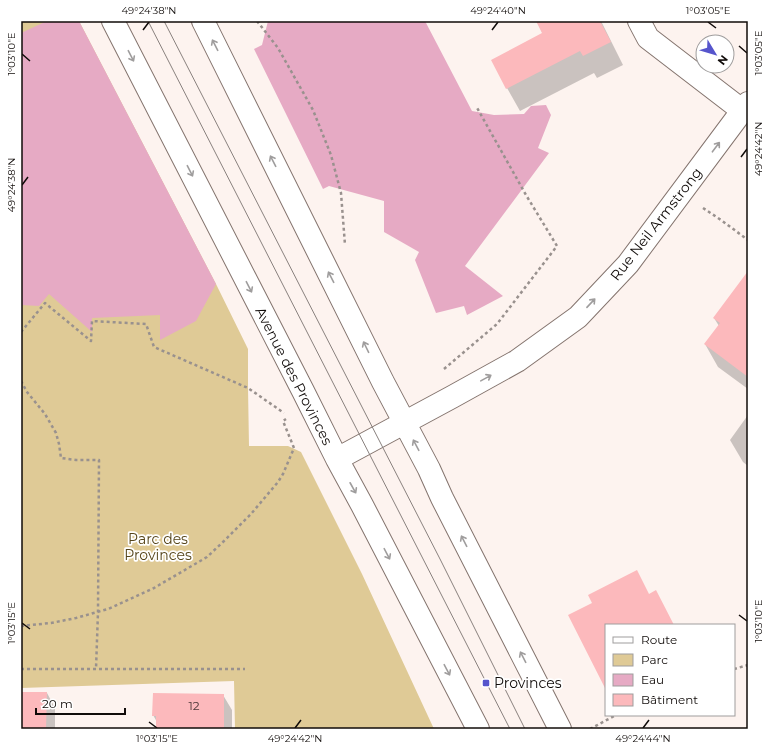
<svg xmlns="http://www.w3.org/2000/svg" width="769" height="750" font-family="Montserrat,sans-serif">
<style>
.green{fill:#dfca96}
.water{fill:#e6aac4}
.shadow{fill:#0003}
.building{fill:#fcb9bc}
.lines{fill:none;stroke-linecap:round;stroke-linejoin:round}
.minor-casing{stroke:#84746e;stroke-width:24}
.path{stroke:#99918e;stroke-width:2.5;stroke-dasharray:3 3;stroke-linecap:butt}
.minor{stroke:#fff;stroke-width:22}
.tram{stroke:#89817e;stroke-width:1}
.oneway{stroke:#9f9d9d}
.ticks{fill:none;stroke:#100b09;stroke-width:1.5}
.poi-dot{fill:#5655cc;stroke:#fff;stroke-width:1.5}
.labels{text-anchor:middle;dominant-baseline:central;stroke-width:3.5;stroke-linejoin:round;paint-order:stroke}
.number-label{font-size:12px;fill:#4b3636}
.street-label{font-size:14px;fill:#100b09;stroke:#fff}
.park-label{font-size:14px;fill:#554419;stroke:#fff}
.poi-label{font-size:14px;fill:#100b09;stroke:#fff;text-anchor:start}
.neatline{fill:none;stroke:#100b09;stroke-width:1.5}
.ticks-label{font-size:10px;text-anchor:middle;fill:#100b09}
</style>
<rect width="100%" height="100%" fill="#fdf3ef"/>
<path class="green" d="M 21,21 L 79,21 L 216,284 L 248,349 L 248,388 L 249,446 L 288,446 L 301,452 L 362,574 L 434,729 L 235,729 L 234,681 L 21,688 Z"/>
<path class="water" d="M 47,21 L 79,21 L 216,284 L 196,321 L 160,340 L 160,315 L 92,318 L 92,332 L 49,294 L 39,306 L 21,305 L 21,33 Z
M 268,21 L 425,21 L 472,111 L 494,115 L 524,114 L 531,106 L 546,105 L 551,115 L 538,148 L 549,153 L 465,266 L 503,296 L 467,315 L 464,306 L 436,313 L 415,260 L 419,252 L 384,232 L 384,201 L 329,186 L 323,189 L 254,49 L 262,45 Z"/>
<path class="shadow" d="M 537,21 L 601,21 L 623,65 L 597,78 L 594,73 L 520,111 L 507,88 L 543,34 Z
M 748,276 L 748,389 L 718,367 L 705,344 L 719,326 L 714,318 Z
M 748,415 L 748,466 L 743,462 L 730,440 Z
M 21,693 L 47,693 L 55,708 L 55,729 L 21,729 Z
M 223,695 L 232,710 L 232,729 L 157,729 L 157,722 L 153,715 Z"/>
<path class="building" d="M 536,21 L 600,21 L 611,42 L 583,56 L 580,51 L 506,89 L 491,60 L 542,33 Z
M 748,271 L 748,377 L 704,344 L 720,323 L 713,318 Z
M 637,570 L 649,594 L 656,590 L 674,625 L 606,625 L 606,690 L 568,615 L 592,603 L 588,595 Z
M 21,692 L 47,692 L 46,729 L 21,729 Z
M 153,693 L 224,694 L 224,729 L 156,729 L 156,716 L 152,716 Z"/>
<g class="lines">
<defs>
<path id="minor" d="M 113,21 L 303,391 L 337,459 L 362,505 L 478,729
M 203,21 L 383,382 L 429,469 L 442,498 L 560,729
M 639,21 L 648,38 L 743,111
M 337,459 L 452,397 L 517,361 L 578,317 L 628,264 L 748,103"/>
</defs>
<use href="#minor" class="minor-casing"/>
<path class="path" d="M 257,21 L 278,48 L 313,110 L 331,155 L 341,193 L 345,245
M 703,208 L 721,220 L 748,240
M 21,332 L 45,303 L 91,341 L 92,321 L 146,324 L 154,347 L 248,388 L 284,413
M 444,369 L 497,324 L 557,246 L 526,195 L 476,106
M 21,381 L 27,392 L 45,414 L 56,433 L 59,444 L 61,458 L 76,460 L 99,460 L 98,612 L 96,669
M 21,626 L 51,623 L 76,618 L 108,609 L 154,588 L 207,557 L 224,541 L 251,514 L 278,482 L 283,474 L 294,448 L 283,421 L 286,419
M 21,669 L 245,669
M 734,669 L 748,665
M 590,729 L 616,715"/>
<use href="#minor" class="minor"/>
<path class="tram" d="M 148,21 L 510,729
M 164,21 L 440,559 L 525,729"/>
</g>
<defs><path id="oneway-shaft" d="M-6 0H5M1.5-3L5.5 0L1.5 3" fill="none" stroke-width="1.6" stroke-linecap="round" stroke-linejoin="round"/></defs>
<g class="oneway">
<use href="#oneway-shaft" transform="translate(215 45) rotate(-117)"/>
<use href="#oneway-shaft" transform="translate(131 56) rotate(63)"/>
<use href="#oneway-shaft" transform="translate(716 147) rotate(-53)"/>
<use href="#oneway-shaft" transform="translate(273 161) rotate(-117)"/>
<use href="#oneway-shaft" transform="translate(190 171) rotate(63)"/>
<use href="#oneway-shaft" transform="translate(331 277) rotate(-117)"/>
<use href="#oneway-shaft" transform="translate(249 287) rotate(63)"/>
<use href="#oneway-shaft" transform="translate(591 303) rotate(-47)"/>
<use href="#oneway-shaft" transform="translate(366 347) rotate(-116)"/>
<use href="#oneway-shaft" transform="translate(486 378) rotate(-29)"/>
<use href="#oneway-shaft" transform="translate(416 445) rotate(-118)"/>
<use href="#oneway-shaft" transform="translate(353 488) rotate(61)"/>
<use href="#oneway-shaft" transform="translate(464 541) rotate(-117)"/>
<use href="#oneway-shaft" transform="translate(387 554) rotate(62)"/>
<use href="#oneway-shaft" transform="translate(523 657) rotate(-117)"/>
<use href="#oneway-shaft" transform="translate(447 670) rotate(62)"/>
</g>
<path class="ticks" d="M 708,22 L 716,28M 143,30 L 149,22M 492,30 L 498,22M 739,46 L 747,53M 22,54 L 30,61M 741,157 L 747,149M 22,185 L 28,177M 739,615 L 747,621M 22,623 L 30,629M 149,722 L 157,728M 295,728 L 301,720M 643,728 L 649,720"/>
<rect class="poi-dot" x="482" y="679" width="8" height="8" rx="2"/>
<g class="labels">
<g class="number-label">
<text x="194" y="705">12</text>
</g>
<g class="street-label">
<text transform="translate(656 224) rotate(-52)">Rue Neil Armstrong</text>
<text transform="translate(294 376) rotate(63)">Avenue des Provinces</text>
</g>
<g class="park-label">
<text x="158" y="539">Parc des<tspan x="158" dy="16">Provinces</tspan></text>
</g>
<g class="poi-label">
<text x="494" y="683">Provinces</text>
</g>
</g>
<rect width="769" height="750" fill="none" stroke="#ffffff" stroke-width="44"/>
<rect x="605" y="624" width="130" height="92" fill="#ffffff" stroke="#9f9d9d"/>
<rect x="613" y="637" width="20" height="6" fill="#ffffff" stroke="#9f9d9d"/>
<text x="641" y="644" font-size="12" fill="#100b09">Route</text>
<rect x="613" y="654" width="20" height="12" fill="#dfca96" stroke="#9f9d9d"/>
<text x="641" y="664" font-size="12" fill="#100b09">Parc</text>
<rect x="613" y="674" width="20" height="12" fill="#e6aac4" stroke="#9f9d9d"/>
<text x="641" y="684" font-size="12" fill="#100b09">Eau</text>
<rect x="613" y="694" width="20" height="12" fill="#fcb9bc" stroke="#9f9d9d"/>
<text x="641" y="704" font-size="12" fill="#100b09">Bâtiment</text>
<g transform="translate(715 54) rotate(128)"><circle r="19" fill="#ffffff" stroke="#9f9d9d"/>
<path d="M0-3L7 15L0 10L-7 15Z" fill="#5655cc"/>
<text y="-6" font-size="11" font-weight="bold" text-anchor="middle" fill="#100b09">N</text>
</g>
<path d="M36 708v6h89v-6" fill="none" stroke="#100b09" stroke-width="2"/>
<text x="42" y="708" font-size="12" fill="#100b09" stroke="#ffffff" stroke-width="3" paint-order="stroke">20 m</text>
<rect x="22" y="22" width="725" height="706" class="neatline"/>
<g class="ticks-label">
<text x="149" y="14">49°24'38"N</text>
<text x="498" y="14">49°24'40"N</text>
<text x="708" y="14">1°03'05"E</text>
<text transform="translate(758 53) rotate(-90)" y="4">1°03'05"E</text>
<text transform="translate(11 54) rotate(-90)" y="4">1°03'10"E</text>
<text transform="translate(758 149) rotate(-90)" y="4">49°24'42"N</text>
<text transform="translate(11 185) rotate(-90)" y="4">49°24'38"N</text>
<text transform="translate(758 621) rotate(-90)" y="4">1°03'10"E</text>
<text transform="translate(11 623) rotate(-90)" y="4">1°03'15"E</text>
<text x="157" y="742">1°03'15"E</text>
<text x="295" y="742">49°24'42"N</text>
<text x="643" y="742">49°24'44"N</text>
</g>
</svg>
